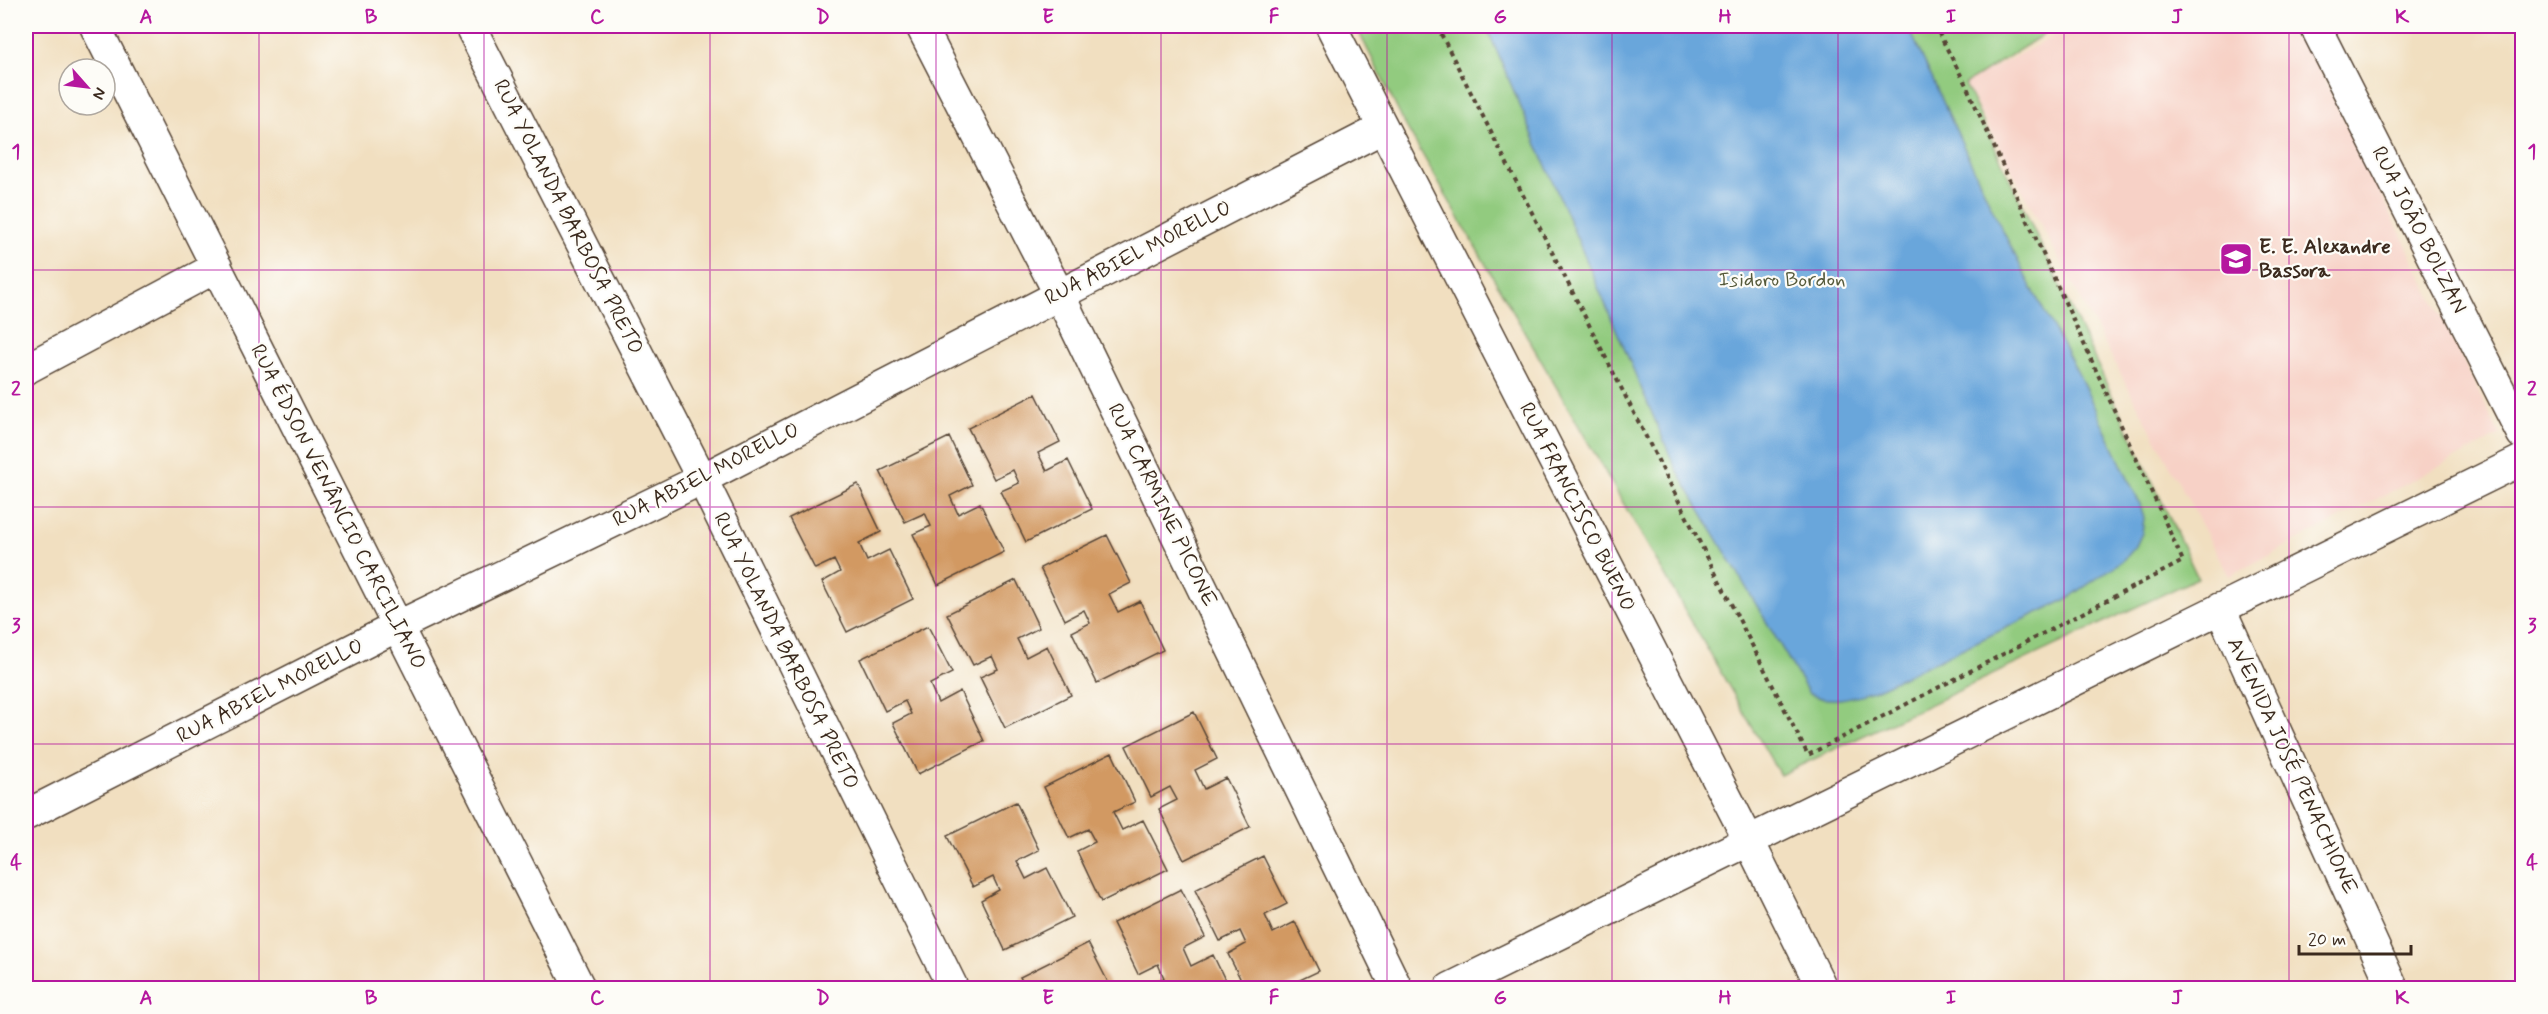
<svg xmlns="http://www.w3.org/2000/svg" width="2548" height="1014" font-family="Mynerve,sans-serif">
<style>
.built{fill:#f7d1c6}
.green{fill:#92cb7f;stroke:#667a4e;stroke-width:1.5}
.water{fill:#69a6db;stroke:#52687c;stroke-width:1.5}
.building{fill:#d29962}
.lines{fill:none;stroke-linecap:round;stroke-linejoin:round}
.street-casing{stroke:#564536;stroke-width:33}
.path{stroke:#564536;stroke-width:4;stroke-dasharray:4.5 4.5;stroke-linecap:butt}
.street{stroke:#fff;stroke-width:30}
.grid{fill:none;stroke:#b5179e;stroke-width:1.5;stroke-opacity:0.55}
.labels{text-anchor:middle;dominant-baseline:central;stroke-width:4.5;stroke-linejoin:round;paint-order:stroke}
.street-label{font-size:21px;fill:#3b2a1e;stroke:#fdfcf7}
.poi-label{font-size:21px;font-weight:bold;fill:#3b2a1e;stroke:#fdfcf7;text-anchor:start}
.park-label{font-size:21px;fill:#555a3b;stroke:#fdfcf7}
.neatline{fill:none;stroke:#b5179e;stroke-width:2}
.grid-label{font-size:20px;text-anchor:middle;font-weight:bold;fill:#b5179e}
</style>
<rect width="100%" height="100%" fill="#fdfcf7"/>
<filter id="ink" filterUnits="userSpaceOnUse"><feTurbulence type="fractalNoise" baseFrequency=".0167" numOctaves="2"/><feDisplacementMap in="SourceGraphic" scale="12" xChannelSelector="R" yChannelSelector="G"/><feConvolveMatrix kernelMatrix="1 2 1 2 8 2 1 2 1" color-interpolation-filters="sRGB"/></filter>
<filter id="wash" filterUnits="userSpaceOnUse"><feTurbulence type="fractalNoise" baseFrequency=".008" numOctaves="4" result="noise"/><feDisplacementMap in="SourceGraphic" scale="24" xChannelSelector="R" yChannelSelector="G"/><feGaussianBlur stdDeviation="1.35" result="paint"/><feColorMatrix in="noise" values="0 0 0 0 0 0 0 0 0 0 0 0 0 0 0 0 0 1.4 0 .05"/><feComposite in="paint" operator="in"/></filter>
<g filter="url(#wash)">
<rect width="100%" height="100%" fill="#f1dfc0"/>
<path class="built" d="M 2073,26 L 2298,26 L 2500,435 L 2229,576 L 1965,83 Z"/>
<path class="green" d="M 1356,26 L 2057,26 L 1965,84 L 2198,578 L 1780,775 L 1403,121 Z"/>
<path class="water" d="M 1486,26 L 1908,26 L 1997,219 L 2031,287 L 2078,373 L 2140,504 L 2144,518 L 2142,533 L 2136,546 L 2125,559 L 2067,599 L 1873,691 C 1850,698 1832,704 1809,694 L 1675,467 Z"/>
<g id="blocks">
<path class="building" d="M 1036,394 L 1060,442 L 1038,453 L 1047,471 L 1068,460 L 1092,509 L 1026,542 L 1001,491 L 1019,483 L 1013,470 L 994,479 L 968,428 Z
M 949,437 L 972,485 L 950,496 L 958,514 L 980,503 L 1004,552 L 938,585 L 913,534 L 931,526 L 925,513 L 905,522 L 880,471 Z
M 858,484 L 881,532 L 859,543 L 867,561 L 889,550 L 913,599 L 847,632 L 822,582 L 840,572 L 834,560 L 815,569 L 789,518 Z
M 1107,535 L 1131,583 L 1109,594 L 1118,612 L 1140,601 L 1163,650 L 1097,683 L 1072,632 L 1090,623 L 1084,610 L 1065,620 L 1040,568 Z
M 1016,580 L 1039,628 L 1017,639 L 1026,657 L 1047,646 L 1071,695 L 1005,728 L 980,677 L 998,669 L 992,656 L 973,665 L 947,614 Z
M 928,626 L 952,673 L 930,684 L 938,703 L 960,691 L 984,741 L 918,774 L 893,723 L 911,714 L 905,701 L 885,711 L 860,659 Z
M 1194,712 L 1217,759 L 1195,770 L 1204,789 L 1226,778 L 1250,827 L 1184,860 L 1159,809 L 1177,800 L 1170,787 L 1151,797 L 1126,746 Z
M 1112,753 L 1135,802 L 1113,812 L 1122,830 L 1143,820 L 1168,869 L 1101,902 L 1077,851 L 1095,842 L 1088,829 L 1069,838 L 1044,787 Z
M 1016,802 L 1039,850 L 1017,861 L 1026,879 L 1047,868 L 1072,917 L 1005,950 L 981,900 L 999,890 L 993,877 L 973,887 L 947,836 Z
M 1263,856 L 1287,904 L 1265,915 L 1273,933 L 1295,922 L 1319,971 L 1283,988 L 1245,988 L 1228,954 L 1246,944 L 1240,931 L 1220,941 L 1195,890 Z
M 1181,889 L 1205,937 L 1183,948 L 1191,966 L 1213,955 L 1229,988 L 1147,988 L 1146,987 L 1164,978 L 1158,964 L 1138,974 L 1113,923 Z
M 1088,943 L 1111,988 L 1026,988 L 1020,977 Z"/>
</g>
</g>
<g filter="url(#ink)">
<use href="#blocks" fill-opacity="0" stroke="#564536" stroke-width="1.5"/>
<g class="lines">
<defs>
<path id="street" d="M 95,26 L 580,988
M 470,26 L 702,479 L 953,988
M 921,26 L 1059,294 L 1397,988
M 1331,26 L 1749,841 L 1822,988
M 2315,26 L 2522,434
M 26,369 L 217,267
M 2220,608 L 2393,988
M 26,815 L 398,626 L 702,479 L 1383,128
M 1450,988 L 2522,460"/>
</defs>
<use href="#street" class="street-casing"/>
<path class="path" d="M 1437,26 L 1808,755 L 2183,561 L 1965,83 L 1935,26"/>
<use href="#street" class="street"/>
</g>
</g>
<path class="grid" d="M 259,26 L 259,988M 484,26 L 484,988M 710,26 L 710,988M 936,26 L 936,988M 1161,26 L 1161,988M 1387,26 L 1387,988M 1612,26 L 1612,988M 1838,26 L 1838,988M 2064,26 L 2064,988M 2289,26 L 2289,988M 26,270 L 2522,270M 26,507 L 2522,507M 26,744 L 2522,744"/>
<defs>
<symbol id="school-square" viewBox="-11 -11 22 22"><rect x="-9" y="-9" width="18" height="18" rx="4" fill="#b5179e" stroke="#fdfcf7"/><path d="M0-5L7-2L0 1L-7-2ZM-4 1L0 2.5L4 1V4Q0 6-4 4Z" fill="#fff"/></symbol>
</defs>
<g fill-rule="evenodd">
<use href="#school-square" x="2217" y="240" width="38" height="38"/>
</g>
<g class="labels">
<g class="street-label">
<text transform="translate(568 217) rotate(63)">RUA YOLANDA BARBOSA PRETO</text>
<text transform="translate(2419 230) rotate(63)">RUA JOÃO BOLZAN</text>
<text transform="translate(1138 253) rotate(-27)">RUA ABIEL MORELLO</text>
<text transform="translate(706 475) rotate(-27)">RUA ABIEL MORELLO</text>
<text transform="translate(1162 505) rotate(64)">RUA CARMINE PICONE</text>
<text transform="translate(338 507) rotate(63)">RUA ÉDSON VENÂNCIO CARCILIANO</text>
<text transform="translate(1577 507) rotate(63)">RUA FRANCISCO BUENO</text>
<text transform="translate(786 651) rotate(64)">RUA YOLANDA BARBOSA PRETO</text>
<text transform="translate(270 691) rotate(-27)">RUA ABIEL MORELLO</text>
<text transform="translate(2292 766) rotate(65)">AVENIDA JOSÉ PENACHIONE</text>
</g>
<g class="poi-label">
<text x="2259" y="247">E. E. Alexandre<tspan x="2259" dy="24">Bassora</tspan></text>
</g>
<g class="park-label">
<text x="1782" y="280">Isidoro Bordon</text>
</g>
</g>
<rect width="2548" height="1014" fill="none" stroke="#fdfcf7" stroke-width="66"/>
<g transform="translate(87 87) rotate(118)"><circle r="28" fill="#fdfcf7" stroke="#afa8a0" stroke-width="1.5"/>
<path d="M0-4.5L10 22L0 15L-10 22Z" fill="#b5179e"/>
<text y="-9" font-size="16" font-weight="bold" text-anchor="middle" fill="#3b2a1e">N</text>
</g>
<path d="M2299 945v9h112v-9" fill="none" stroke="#3b2a1e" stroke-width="3"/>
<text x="2308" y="945" font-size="18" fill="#3b2a1e" stroke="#fdfcf7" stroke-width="4.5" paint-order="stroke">20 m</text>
<rect x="33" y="33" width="2482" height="948" class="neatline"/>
<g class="grid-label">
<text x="146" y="23">A</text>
<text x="371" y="23">B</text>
<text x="597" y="23">C</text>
<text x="823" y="23">D</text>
<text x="1048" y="23">E</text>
<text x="1274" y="23">F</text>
<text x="1500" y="23">G</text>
<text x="1725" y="23">H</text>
<text x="1951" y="23">I</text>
<text x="2177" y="23">J</text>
<text x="2402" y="23">K</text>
<text x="16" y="158">1</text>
<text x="2532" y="158">1</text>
<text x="16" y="395">2</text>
<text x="2532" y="395">2</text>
<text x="16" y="632">3</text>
<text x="2532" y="632">3</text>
<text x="16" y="869">4</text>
<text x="2532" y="869">4</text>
<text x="146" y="1004">A</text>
<text x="371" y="1004">B</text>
<text x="597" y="1004">C</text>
<text x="823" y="1004">D</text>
<text x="1048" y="1004">E</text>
<text x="1274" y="1004">F</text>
<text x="1500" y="1004">G</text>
<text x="1725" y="1004">H</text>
<text x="1951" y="1004">I</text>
<text x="2177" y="1004">J</text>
<text x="2402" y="1004">K</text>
</g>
</svg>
